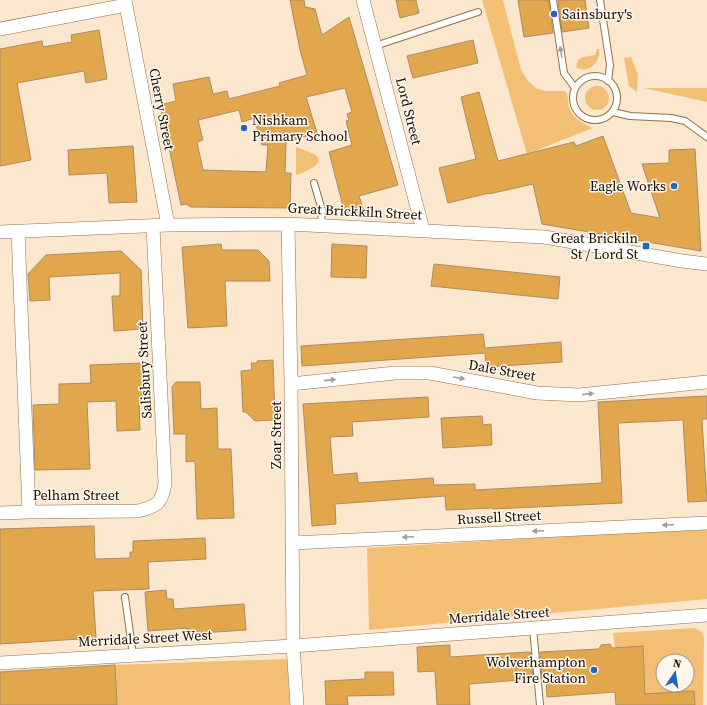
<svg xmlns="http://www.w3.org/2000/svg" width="707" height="705" font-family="'Source Serif 4',serif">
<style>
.green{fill:#f3bf74;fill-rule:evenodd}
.building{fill:#e2a74d;stroke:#aa8c61;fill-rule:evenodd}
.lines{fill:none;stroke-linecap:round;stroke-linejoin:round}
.lane-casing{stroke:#907248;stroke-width:8}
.street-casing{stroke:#907248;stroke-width:14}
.lane{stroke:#fff;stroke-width:6}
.street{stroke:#fff;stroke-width:13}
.oneway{fill:#a29d99}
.poi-dot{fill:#2266b7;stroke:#fdf7ee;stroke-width:1.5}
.labels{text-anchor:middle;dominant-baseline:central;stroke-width:3;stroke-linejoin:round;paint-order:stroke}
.poi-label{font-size:14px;fill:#160b00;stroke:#fdf7ee;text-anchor:end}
.street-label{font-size:14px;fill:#160b00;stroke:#fdf7ee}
</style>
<rect width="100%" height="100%" fill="#fbe7cd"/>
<path class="green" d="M 482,0 L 503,0 L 521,70 L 528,81 L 536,88 L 545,91 L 565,91 C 568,95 568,98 568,103 C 570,117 582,123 593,128 L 527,154 Z
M 597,49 L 599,49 C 602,61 587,76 576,67 L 578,60 L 583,57 L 595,55 Z
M 631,57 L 638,75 L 637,92 L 629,86 L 624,58 Z
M585 98a12 12 0 1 1 24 0a12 12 0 1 1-24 0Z
M 644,88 L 707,88 L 707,102 Z
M 296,147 C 301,149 308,151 314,154 C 329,164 302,173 296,175 Z
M 707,530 L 707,599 L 369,630 L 367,548 L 625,533 Z
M 695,628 L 703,633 L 704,638 L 703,705 L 646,705 L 643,646 L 615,647 L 613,633 ZM 663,661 L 687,661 L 687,685 L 663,685 Z
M 287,659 L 290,705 L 117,705 L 115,665 Z"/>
<path class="building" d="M 290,0 L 304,0 L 305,7 L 315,9 L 322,35 L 349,17 L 398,185 L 359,196 L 366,216 L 345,214 L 329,152 L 352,145 L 346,121 L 349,120 L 347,114 L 352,112 L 345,88 L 306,97 L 317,133 L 286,142 L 285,173 L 291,173 L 290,208 L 191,207 L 186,204 L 181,205 L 160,105 L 176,101 L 173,84 L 209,77 L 213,94 L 227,91 L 229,99 L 280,86 L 279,83 L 307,75 L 300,50 ZM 239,110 L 242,122 L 254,118 L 262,145 L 268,145 L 266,172 L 203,170 L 197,142 L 203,140 L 198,120 Z
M 396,0 L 416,0 L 419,13 L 400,18 Z
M 518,0 L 549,0 L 553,33 L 524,37 Z
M 558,0 L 585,0 L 589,28 L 562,32 Z
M 99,30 L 107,79 L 86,83 L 84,71 L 17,83 L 31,160 L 0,166 L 0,49 L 42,41 L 43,47 L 72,42 L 71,35 Z
M 473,40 L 478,63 L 413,78 L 407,56 Z
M 479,92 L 498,161 L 574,142 L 576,146 L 603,136 L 631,213 L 660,218 L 642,164 L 669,163 L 669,150 L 695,149 L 701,251 L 542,224 L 533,184 L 489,194 L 489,193 L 448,203 L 439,168 L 476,159 L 461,97 Z
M 133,146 L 137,202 L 109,203 L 107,173 L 69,175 L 68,150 Z
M 221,244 L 222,250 L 258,250 L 269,261 L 270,281 L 225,281 L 227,326 L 188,328 L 182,247 Z
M 332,244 L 367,246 L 366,278 L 331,277 Z
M 121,251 L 141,270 L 143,329 L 114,331 L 112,296 L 120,296 L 120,273 L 49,277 L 50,300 L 30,301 L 28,274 L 46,255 Z
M 434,264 L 560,277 L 558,299 L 431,286 Z
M 483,334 L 485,348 L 561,342 L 562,362 L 486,367 L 485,353 L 302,366 L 301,346 Z
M 273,360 L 275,420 L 255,421 L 246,412 L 243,412 L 241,371 L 252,370 L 251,363 L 257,363 L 257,361 Z
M 142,363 L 144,399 L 139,400 L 140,430 L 117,431 L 116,401 L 87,402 L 90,469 L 35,470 L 33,405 L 59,404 L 59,384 L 91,383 L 90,365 Z
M 176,382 L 200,382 L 201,409 L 217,408 L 218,449 L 231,449 L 234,518 L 197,519 L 195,461 L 186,462 L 186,434 L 174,434 L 172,387 Z
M 707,396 L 707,419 L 702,419 L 707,501 L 688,502 L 683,420 L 618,423 L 622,503 L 493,509 L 493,508 L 446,510 L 445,496 L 335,504 L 336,524 L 312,526 L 303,404 L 428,397 L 429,417 L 352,422 L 353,436 L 330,437 L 333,475 L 357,473 L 358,483 L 433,478 L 434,485 L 475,484 L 475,490 L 602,483 L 598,402 Z
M 482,416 L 483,425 L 491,424 L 492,445 L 443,448 L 441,418 Z
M 94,526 L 95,559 L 130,558 L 130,552 L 133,552 L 133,541 L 205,538 L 206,559 L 148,562 L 149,589 L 93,591 L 96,638 L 0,644 L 0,529 Z
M 166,590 L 167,599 L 173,599 L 174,609 L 244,604 L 246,630 L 187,634 L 187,628 L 148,631 L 145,592 Z
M 610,644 L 612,648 L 643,646 L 645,694 L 694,691 L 695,705 L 616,705 L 615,692 L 547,697 L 546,678 L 542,678 L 540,652 L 599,649 L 601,645 Z
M 450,645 L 450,657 L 528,652 L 531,653 L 533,679 L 469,684 L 470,705 L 437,705 L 435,671 L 418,672 L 417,647 Z
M 115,665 L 117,705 L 0,705 L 0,672 Z
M 365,672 L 393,672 L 394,695 L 347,696 L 348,705 L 326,705 L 325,681 L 365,679 Z"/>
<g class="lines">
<defs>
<path id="lane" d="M 553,0 L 564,73 L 575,88
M 600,0 L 610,65 L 608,81
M 375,46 L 478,12
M573 98a22 22 0 1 1 44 0a22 22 0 1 1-44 0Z
M 613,112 L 630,116 L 671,118 L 685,121 L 707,137
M 314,183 L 322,210 L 321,225
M 125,597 L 133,655
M 533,628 L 540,705"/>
<path id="street" d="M 125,0 L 168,225
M 363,0 L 423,230
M 0,29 L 126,5
M 288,224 L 291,384 L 293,646 L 297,705
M 18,231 L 29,512
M 0,232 L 168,225 L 288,224 L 544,237 L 682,261 L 707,264
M 291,384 L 395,373 L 430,373 L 537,393 L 579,395 L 707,382
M 0,513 L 29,512 L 138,511 C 158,506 162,503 165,483 L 153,226
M 292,543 L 707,523
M 0,663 L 293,646 L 707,615"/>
</defs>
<use href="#lane" class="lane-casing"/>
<use href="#street" class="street-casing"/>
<use href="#lane" class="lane"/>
<use href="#street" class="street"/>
</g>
<defs><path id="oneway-solid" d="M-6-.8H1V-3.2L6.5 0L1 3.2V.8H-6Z"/></defs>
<g class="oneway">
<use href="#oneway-solid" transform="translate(561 52) rotate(-99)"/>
<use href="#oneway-solid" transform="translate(459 378) rotate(10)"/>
<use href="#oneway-solid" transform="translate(330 380) rotate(-6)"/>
<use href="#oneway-solid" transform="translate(588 394) rotate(-6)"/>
<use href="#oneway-solid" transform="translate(668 525) rotate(178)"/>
<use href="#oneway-solid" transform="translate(538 531) rotate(177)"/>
<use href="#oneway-solid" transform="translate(408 537) rotate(177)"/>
</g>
<g class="poi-dot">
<circle cx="554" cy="14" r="4"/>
<circle cx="244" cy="128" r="4"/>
<circle cx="674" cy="186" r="4"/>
<rect x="642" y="242" width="8" height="8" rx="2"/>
<circle cx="594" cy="670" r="4"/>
</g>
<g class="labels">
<g class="poi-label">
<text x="562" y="14" text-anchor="start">Sainsbury's</text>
<text x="252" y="120" text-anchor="start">Nishkam<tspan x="252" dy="16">Primary School</tspan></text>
<text x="666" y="186">Eagle Works</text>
<text x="638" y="238">Great Brickiln<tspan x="638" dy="16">St / Lord St</tspan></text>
<text x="586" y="662">Wolverhampton<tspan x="586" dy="16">Fire Station</tspan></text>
</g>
<g class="street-label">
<text transform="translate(162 109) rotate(79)">Cherry Street</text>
<text transform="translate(409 111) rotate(76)">Lord Street</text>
<text transform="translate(355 211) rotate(3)">Great Brickkiln Street</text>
<text transform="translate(144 370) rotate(-93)">Salisbury Street</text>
<text transform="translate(502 370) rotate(10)">Dale Street</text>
<text transform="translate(276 435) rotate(-90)">Zoar Street</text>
<text x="76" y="495">Pelham Street</text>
<text transform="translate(499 517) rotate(-3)">Russell Street</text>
<text transform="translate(499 615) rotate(-4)">Merridale Street</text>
<text transform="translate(145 638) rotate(-3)">Merridale Street West</text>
</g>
</g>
<g transform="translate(675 673) rotate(13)"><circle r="19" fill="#fdf7ee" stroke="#a1998f"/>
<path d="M0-3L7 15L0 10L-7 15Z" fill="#2266b7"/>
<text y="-6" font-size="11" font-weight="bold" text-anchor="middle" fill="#160b00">N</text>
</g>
</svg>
